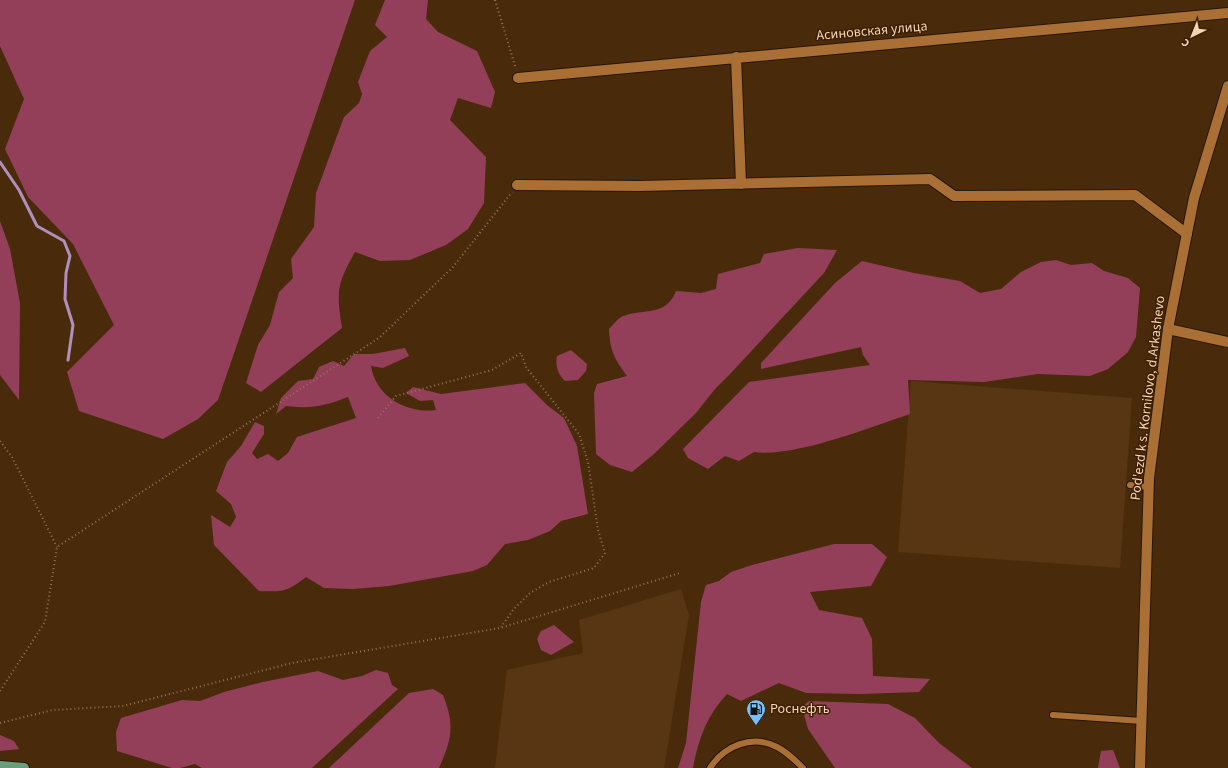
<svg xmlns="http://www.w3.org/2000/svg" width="1228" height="768" font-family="'Source Sans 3',sans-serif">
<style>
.built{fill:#583513}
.forest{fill:#933f5a}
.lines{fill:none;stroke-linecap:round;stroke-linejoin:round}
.stream{stroke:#b08fbd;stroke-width:3}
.service-casing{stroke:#281604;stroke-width:8}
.minor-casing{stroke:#281604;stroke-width:12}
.tertiary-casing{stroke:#281604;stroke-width:12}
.primary-casing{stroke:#281604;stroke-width:12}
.path{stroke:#947556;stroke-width:2;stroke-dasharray:1 3;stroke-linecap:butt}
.service{stroke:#aa6f35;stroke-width:6}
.minor{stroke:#aa6f35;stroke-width:10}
.tertiary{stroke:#aa6f35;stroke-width:10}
.primary{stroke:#6d9c7b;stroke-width:10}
.labels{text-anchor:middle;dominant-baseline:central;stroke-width:3;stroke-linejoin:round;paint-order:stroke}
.street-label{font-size:14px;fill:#f5d4b8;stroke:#3e2001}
.poi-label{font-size:14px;fill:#f5d4b8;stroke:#3e2001;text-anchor:start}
</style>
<rect width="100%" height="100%" fill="#492b0b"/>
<path class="built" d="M 911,381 L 1132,398 L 1120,568 L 898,552 Z
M 681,589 L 689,615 L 664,768 L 495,768 L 507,670 L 583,653 L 579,620 Z"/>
<path class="forest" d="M 0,0 L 355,0 L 218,400 L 198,419 L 163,439 L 79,411 L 67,372 L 114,325 L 73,244 L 28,197 L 5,149 L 24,99 L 0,46 Z
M 385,0 L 428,0 L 426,19 L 438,32 L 477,51 L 495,92 L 491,108 L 458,98 L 450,120 L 486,157 L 484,203 L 468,229 L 446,245 L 410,260 L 380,261 L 355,252 C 337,284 336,291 342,328 L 261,392 L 246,383 L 258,345 L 270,325 L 279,292 L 293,278 L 291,259 L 314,227 L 316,193 L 344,117 L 359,103 L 362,94 L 358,82 L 370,51 L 387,37 L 375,25 Z
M 0,221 L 10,249 L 20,303 L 19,400 L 0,375 Z
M 798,248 L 837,250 L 824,273 L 730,374 L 715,389 L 696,413 L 654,454 L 632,472 L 610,465 L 596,454 L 594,393 L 597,384 L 627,376 C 614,358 610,351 609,329 C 613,325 618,318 623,316 C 644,308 666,317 676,291 L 701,293 L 716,289 L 718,274 L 760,263 L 764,254 Z
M 1056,260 L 1071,265 L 1092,263 L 1104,271 L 1128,278 L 1140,288 L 1136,337 L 1128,352 L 1108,369 L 1090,376 L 1038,374 L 984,382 L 908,380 L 910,414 C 871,427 793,458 754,452 L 739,461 L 725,456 L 708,469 L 688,458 L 683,449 L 749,382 L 870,365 L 863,355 L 861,347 L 761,369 L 761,363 L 835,283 L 862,261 L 914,273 L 960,281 L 980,293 L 1001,289 L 1021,272 L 1041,262 Z
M 405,348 L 409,356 L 383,368 L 371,366 C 376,397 407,414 436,410 L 433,400 L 420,401 L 406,393 L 413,387 L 441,394 L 525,383 L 547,405 L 564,418 L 577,446 L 588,514 L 561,521 L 550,531 L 528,540 L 505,544 L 487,565 L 473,571 L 389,586 L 353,589 L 324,588 L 306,577 C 287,592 283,592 259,591 L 214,545 L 211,515 L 230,527 L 236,517 L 231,504 L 216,491 L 227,462 L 241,446 L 255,422 L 264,426 L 264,434 L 252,453 L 257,459 L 268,454 L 278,461 L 288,453 L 297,437 L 356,418 L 348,397 C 325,406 311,409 286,406 L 276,414 L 281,398 L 298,381 L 313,379 L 319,367 L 333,361 L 344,366 L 354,354 L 373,354 Z
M 571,350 L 587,364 L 586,371 L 578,380 L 565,381 C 558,374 555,366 557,356 Z
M 834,544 L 872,544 L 887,557 L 871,586 L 810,592 L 819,610 L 862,618 L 872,639 L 873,676 L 930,679 L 919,692 L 862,694 L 806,693 L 779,683 L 741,701 L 727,694 C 707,715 698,740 693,768 L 678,768 L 686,743 L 701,602 L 706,585 L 719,581 L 731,572 L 752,565 Z
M 554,625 L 574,642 L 551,655 L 541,650 L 537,639 L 541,631 Z
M 376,670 L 388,673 L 392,685 L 398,689 L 312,768 L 202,768 L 195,764 L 180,768 L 172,768 L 117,751 L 116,732 L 121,718 L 182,700 L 200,701 L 224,692 L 263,682 L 318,671 L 343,680 L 362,676 Z
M 433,689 L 443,695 C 455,726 452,738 439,768 L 329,768 L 409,693 Z
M 809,701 L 888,704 L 915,718 L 939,743 L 972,768 L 835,768 L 808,729 L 802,707 Z
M 0,735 L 14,741 L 19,749 L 0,751 Z
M 1113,750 L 1120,768 L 1098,768 L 1101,751 Z"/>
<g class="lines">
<path class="stream" d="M 0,162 L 19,190 L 37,226 L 64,241 L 70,256 L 66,273 L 65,299 L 73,325 L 68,360"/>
<defs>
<path id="service" d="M 1130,485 L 1149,487
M 1053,715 L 1142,721
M 710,768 C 724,746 752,734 777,747 C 787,752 795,760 803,768"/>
<path id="minor" d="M 736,57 L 741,184
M 518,78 L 1228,13
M 517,185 L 640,186 L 930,179 L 954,196 L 1135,195 L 1187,234
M 1168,329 L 1228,342"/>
<path id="tertiary" d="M 1140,768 L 1149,478 L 1168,329 L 1194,198 L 1228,86"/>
<path id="primary" d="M 0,766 L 24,768"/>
</defs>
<use href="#service" class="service-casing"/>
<use href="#minor" class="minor-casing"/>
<use href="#tertiary" class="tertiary-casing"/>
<use href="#primary" class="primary-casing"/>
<path class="path" d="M 495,0 L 516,69
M 378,418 L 396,396 L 492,370 L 521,353 L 526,367 L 579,434 L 588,462 L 598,530 L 605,553 L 594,568 L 549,582 L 530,593 L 513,610 L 501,627
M 0,441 L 12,457 L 57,547
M 0,691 L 45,622 L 57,547 L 379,338 L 453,267 L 512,192
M 0,723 L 53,710 L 123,706 L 292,663 L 500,628 L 680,573"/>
<use href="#service" class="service"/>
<use href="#minor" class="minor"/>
<use href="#tertiary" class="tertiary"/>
<use href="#primary" class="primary"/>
</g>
<defs>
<symbol id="fuel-pin" viewBox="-11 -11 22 30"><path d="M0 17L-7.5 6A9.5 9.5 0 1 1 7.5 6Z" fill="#76c0f7" stroke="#3e2001"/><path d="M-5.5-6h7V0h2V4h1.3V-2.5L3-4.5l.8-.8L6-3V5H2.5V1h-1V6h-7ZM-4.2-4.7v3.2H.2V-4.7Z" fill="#111"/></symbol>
</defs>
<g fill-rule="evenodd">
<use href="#fuel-pin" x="745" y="698" width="22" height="30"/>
</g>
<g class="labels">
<g class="street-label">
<text transform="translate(872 31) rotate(-5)">Асиновская улица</text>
<text transform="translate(1148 398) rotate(-83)">Pod'ezd k s. Kornilovo, d.Arkashevo</text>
</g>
<g class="poi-label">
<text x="770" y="709">Роснефть</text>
</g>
</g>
<g transform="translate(1192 36) rotate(223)" stroke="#3e2001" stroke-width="3" paint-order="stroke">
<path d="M0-3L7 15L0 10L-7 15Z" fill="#f5d4b8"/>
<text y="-6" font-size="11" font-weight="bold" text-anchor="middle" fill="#f5d4b8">С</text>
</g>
</svg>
